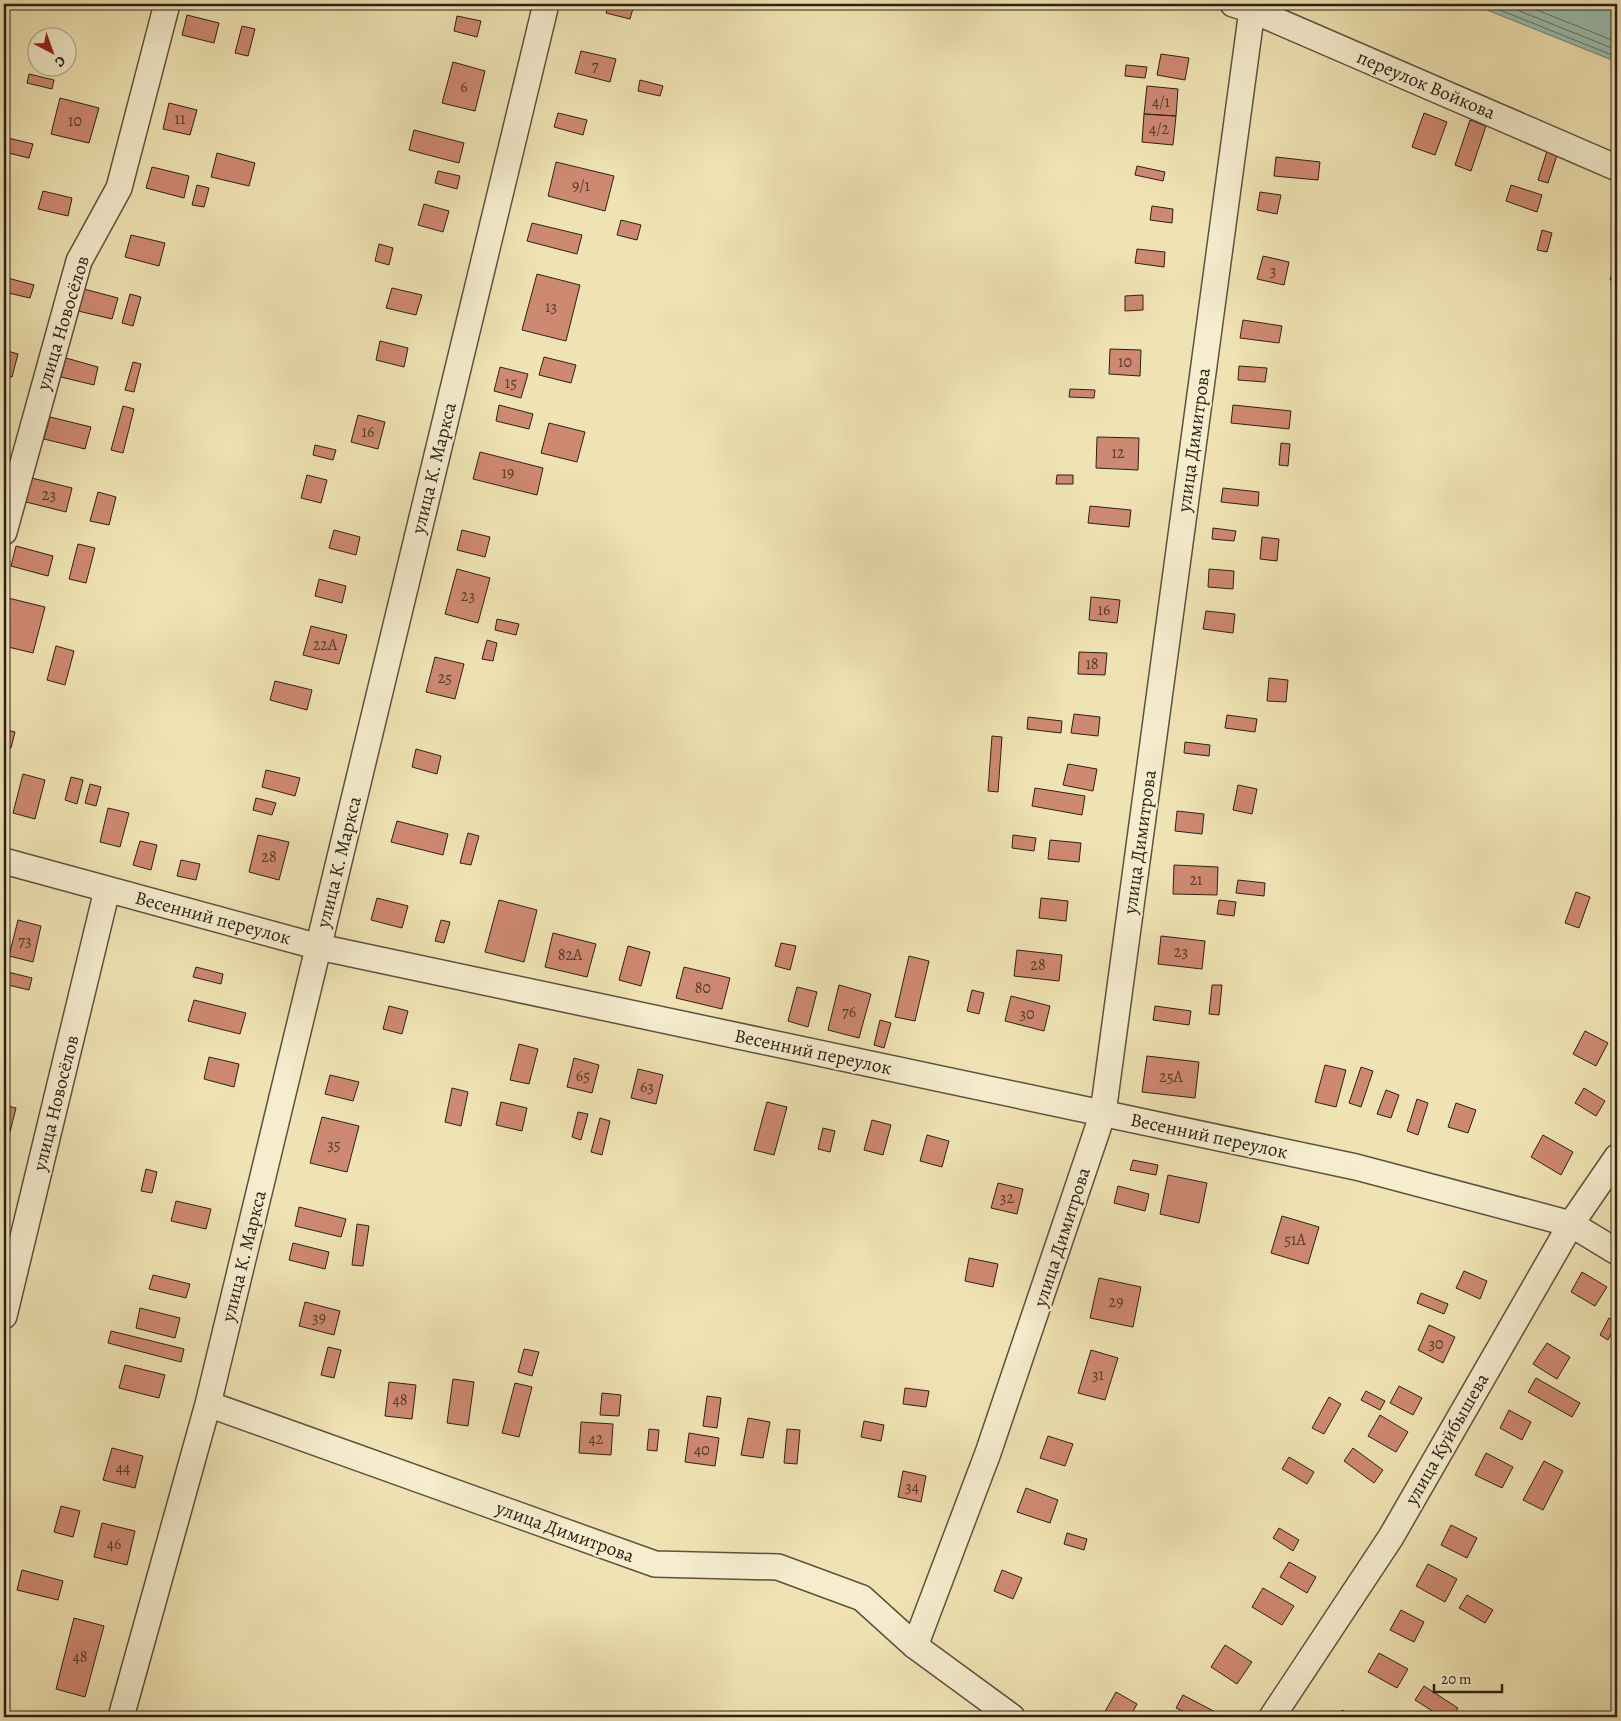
<svg xmlns="http://www.w3.org/2000/svg" width="1621" height="1721" font-family="Alegreya,serif">
<style>
.water{fill:#9abead;stroke:#6e7f71}
.lines{fill:none;stroke-linecap:round;stroke-linejoin:round}
.shore{stroke:#627062;stroke-width:1}
.building{fill:#ce8972;stroke:#2b2118}
.minor-casing{stroke:#5c523f;stroke-width:28}
.minor{stroke:#f5edce;stroke-width:25}
.labels{text-anchor:middle;dominant-baseline:central;stroke-width:4.5;stroke-linejoin:round;paint-order:stroke}
.number-label{font-size:16px;fill:#543b2e}
.street-label{font-size:19px;fill:#2b2118;stroke:#f5edce}
</style>
<rect width="100%" height="100%" fill="#f0e3b3"/>
<filter id="stains"><feTurbulence type="fractalNoise" baseFrequency=".004" numOctaves="4"/><feColorMatrix values="0 0 0 0 .2 0 0 0 0 .09 0 0 0 0 .02 0 0 0 .5 -.17"/></filter>
<radialGradient id="worn" r=".72"><stop offset=".6" stop-color="#630" stop-opacity="0"/><stop offset="1" stop-color="#630" stop-opacity=".3"/></radialGradient>
<path class="water" d="M 1472,4 L 1617,4 L 1617,62 Z"/>
<g class="lines">
<path class="shore" d="M 1485,4 L 1617,57
M 1502,4 L 1617,50
M 1522,4 L 1617,42"/>
</g>
<path class="building" d="M 609,4 L 634,5 L 630,19 L 606,13 Z
M 187,15 L 219,23 L 214,43 L 182,35 Z
M 457,16 L 481,21 L 477,37 L 454,31 Z
M 242,26 L 255,29 L 248,56 L 235,53 Z
M 581,51 L 616,59 L 610,82 L 575,73 Z
M 1161,54 L 1189,58 L 1185,80 L 1157,75 Z
M 453,62 L 485,71 L 475,111 L 442,103 Z
M 1126,65 L 1147,67 L 1145,78 L 1125,76 Z
M 29,74 L 54,80 L 52,89 L 27,83 Z
M 640,80 L 663,86 L 660,96 L 638,91 Z
M 1147,86 L 1178,89 L 1176,116 L 1144,114 Z
M 60,98 L 99,108 L 89,143 L 51,134 Z
M 169,103 L 197,110 L 190,135 L 163,129 Z
M 558,113 L 587,120 L 583,135 L 554,127 Z
M 1424,113 L 1447,122 L 1435,155 L 1412,147 Z
M 1144,114 L 1176,116 L 1173,145 L 1142,142 Z
M 1470,120 L 1486,126 L 1471,171 L 1455,165 Z
M 414,130 L 464,143 L 459,163 L 409,150 Z
M 8,138 L 33,144 L 29,158 L 4,152 Z
M 1547,151 L 1557,155 L 1548,183 L 1538,180 Z
M 217,153 L 255,163 L 249,186 L 211,177 Z
M 1276,157 L 1320,162 L 1318,180 L 1274,176 Z
M 556,162 L 614,176 L 605,211 L 548,196 Z
M 1137,166 L 1165,172 L 1163,181 L 1135,175 Z
M 152,167 L 189,176 L 184,198 L 146,188 Z
M 438,171 L 460,176 L 457,189 L 435,183 Z
M 197,185 L 209,188 L 204,207 L 192,205 Z
M 1511,185 L 1542,195 L 1537,212 L 1506,201 Z
M 43,191 L 72,198 L 68,216 L 38,209 Z
M 1260,192 L 1281,195 L 1277,214 L 1257,210 Z
M 424,204 L 449,211 L 443,232 L 418,225 Z
M 1152,206 L 1173,209 L 1172,223 L 1150,220 Z
M 621,220 L 641,225 L 637,240 L 617,235 Z
M 532,223 L 582,235 L 577,254 L 527,241 Z
M 1542,230 L 1552,233 L 1547,252 L 1537,250 Z
M 131,235 L 165,243 L 159,266 L 125,257 Z
M 379,244 L 393,248 L 389,265 L 375,261 Z
M 1137,249 L 1165,252 L 1164,267 L 1135,263 Z
M 1263,256 L 1289,262 L 1284,285 L 1257,279 Z
M 1617,257 L 1617,282 L 1610,280 Z
M 537,274 L 580,285 L 566,341 L 522,330 Z
M 4,277 L 34,285 L 30,298 L 4,292 Z
M 392,288 L 422,295 L 416,315 L 386,308 Z
M 84,289 L 118,298 L 112,319 L 78,311 Z
M 130,294 L 141,297 L 133,326 L 122,323 Z
M 1143,295 L 1143,310 L 1125,311 L 1125,296 Z
M 1243,320 L 1282,326 L 1279,343 L 1240,338 Z
M 380,341 L 408,348 L 404,367 L 376,360 Z
M 1110,349 L 1141,350 L 1140,376 L 1109,374 Z
M 4,350 L 18,354 L 12,377 L 4,375 Z
M 544,357 L 576,365 L 571,383 L 539,375 Z
M 66,358 L 98,367 L 94,385 L 61,377 Z
M 133,362 L 141,364 L 134,392 L 125,390 Z
M 1239,366 L 1267,368 L 1265,382 L 1238,380 Z
M 500,367 L 528,374 L 521,398 L 494,391 Z
M 1070,389 L 1095,390 L 1094,398 L 1069,397 Z
M 499,405 L 533,414 L 529,429 L 496,421 Z
M 1233,405 L 1291,411 L 1289,429 L 1231,423 Z
M 123,406 L 134,409 L 123,453 L 111,450 Z
M 358,415 L 385,422 L 378,449 L 351,442 Z
M 50,417 L 91,427 L 85,449 L 44,439 Z
M 549,423 L 585,432 L 577,462 L 541,453 Z
M 1097,437 L 1139,438 L 1138,470 L 1096,468 Z
M 1281,443 L 1290,444 L 1288,466 L 1279,465 Z
M 315,445 L 336,450 L 333,460 L 313,455 Z
M 480,452 L 543,468 L 537,495 L 473,479 Z
M 307,475 L 327,480 L 321,503 L 301,498 Z
M 1057,475 L 1073,475 L 1073,484 L 1056,484 Z
M 32,478 L 72,488 L 66,512 L 26,502 Z
M 1223,488 L 1259,492 L 1258,506 L 1221,502 Z
M 98,492 L 116,497 L 109,525 L 90,521 Z
M 1090,506 L 1131,510 L 1129,527 L 1088,523 Z
M 1213,528 L 1236,531 L 1234,541 L 1212,539 Z
M 334,530 L 360,537 L 356,555 L 329,548 Z
M 462,530 L 490,537 L 485,557 L 457,550 Z
M 1262,537 L 1279,539 L 1277,561 L 1260,559 Z
M 78,544 L 95,548 L 86,583 L 69,579 Z
M 16,546 L 53,556 L 48,576 L 11,566 Z
M 457,569 L 490,578 L 478,623 L 445,614 Z
M 1209,569 L 1234,571 L 1233,589 L 1208,587 Z
M 319,579 L 346,586 L 342,603 L 315,596 Z
M 4,597 L 45,607 L 33,653 L 4,646 Z
M 1091,597 L 1120,600 L 1117,623 L 1089,620 Z
M 1206,611 L 1235,614 L 1233,633 L 1203,629 Z
M 497,619 L 519,624 L 516,635 L 495,630 Z
M 311,626 L 347,635 L 339,664 L 303,655 Z
M 487,640 L 497,643 L 493,661 L 482,659 Z
M 56,646 L 74,651 L 65,685 L 47,680 Z
M 1079,652 L 1107,653 L 1105,675 L 1078,674 Z
M 435,657 L 464,664 L 455,699 L 426,692 Z
M 1269,678 L 1288,680 L 1286,702 L 1267,701 Z
M 275,681 L 312,690 L 307,710 L 270,700 Z
M 1074,714 L 1100,717 L 1098,736 L 1071,733 Z
M 1227,715 L 1257,719 L 1255,732 L 1225,728 Z
M 1028,717 L 1062,721 L 1061,733 L 1027,729 Z
M 4,729 L 15,732 L 11,748 L 4,746 Z
M 992,736 L 1002,737 L 998,792 L 988,791 Z
M 1185,742 L 1210,745 L 1209,756 L 1184,753 Z
M 416,749 L 441,756 L 437,774 L 412,767 Z
M 1068,764 L 1097,769 L 1093,791 L 1063,785 Z
M 266,770 L 300,778 L 295,796 L 262,787 Z
M 23,774 L 45,780 L 35,819 L 13,813 Z
M 71,777 L 83,780 L 77,804 L 65,800 Z
M 90,784 L 101,787 L 96,806 L 85,803 Z
M 1238,785 L 1257,789 L 1252,814 L 1233,810 Z
M 1035,788 L 1085,796 L 1082,815 L 1032,806 Z
M 256,798 L 276,803 L 272,815 L 253,810 Z
M 108,808 L 129,813 L 120,847 L 100,842 Z
M 1177,811 L 1204,814 L 1202,834 L 1175,831 Z
M 397,821 L 448,834 L 443,855 L 391,842 Z
M 468,833 L 479,836 L 471,865 L 460,863 Z
M 258,835 L 289,842 L 279,880 L 249,872 Z
M 1013,835 L 1036,838 L 1034,851 L 1012,848 Z
M 1050,840 L 1081,843 L 1079,862 L 1048,859 Z
M 140,841 L 157,845 L 151,870 L 133,865 Z
M 181,860 L 200,864 L 196,880 L 177,876 Z
M 1174,865 L 1218,867 L 1217,895 L 1173,894 Z
M 1238,880 L 1265,883 L 1264,896 L 1236,893 Z
M 1576,892 L 1590,897 L 1579,928 L 1565,923 Z
M 377,898 L 408,906 L 402,928 L 371,920 Z
M 1041,898 L 1068,901 L 1066,921 L 1039,918 Z
M 499,900 L 537,910 L 524,962 L 485,952 Z
M 1219,900 L 1236,902 L 1234,916 L 1217,914 Z
M 18,920 L 41,926 L 33,962 L 9,956 Z
M 441,920 L 450,922 L 444,943 L 435,941 Z
M 553,933 L 596,944 L 587,977 L 545,967 Z
M 1161,936 L 1205,941 L 1202,969 L 1158,964 Z
M 781,943 L 796,946 L 790,970 L 775,966 Z
M 628,946 L 650,952 L 641,986 L 619,980 Z
M 1017,950 L 1062,955 L 1059,981 L 1014,976 Z
M 909,956 L 929,961 L 915,1021 L 895,1017 Z
M 196,967 L 223,974 L 221,984 L 193,977 Z
M 684,967 L 730,978 L 722,1009 L 676,998 Z
M 4,971 L 32,978 L 29,990 L 4,984 Z
M 839,985 L 871,994 L 859,1038 L 828,1030 Z
M 1212,985 L 1222,985 L 1219,1015 L 1209,1014 Z
M 797,987 L 817,992 L 808,1027 L 788,1021 Z
M 972,990 L 984,993 L 979,1014 L 967,1011 Z
M 1011,996 L 1050,1006 L 1044,1031 L 1005,1021 Z
M 194,1000 L 246,1013 L 240,1034 L 188,1021 Z
M 389,1006 L 408,1011 L 402,1034 L 383,1029 Z
M 1155,1006 L 1191,1011 L 1189,1025 L 1153,1020 Z
M 880,1020 L 891,1023 L 884,1048 L 874,1045 Z
M 1585,1031 L 1608,1043 L 1596,1066 L 1573,1054 Z
M 519,1044 L 538,1049 L 529,1084 L 510,1080 Z
M 1147,1056 L 1199,1062 L 1195,1098 L 1142,1092 Z
M 209,1057 L 239,1064 L 234,1087 L 204,1079 Z
M 574,1058 L 599,1065 L 592,1093 L 567,1087 Z
M 1325,1065 L 1346,1070 L 1336,1107 L 1315,1102 Z
M 1361,1067 L 1373,1071 L 1361,1107 L 1349,1103 Z
M 638,1069 L 663,1075 L 656,1104 L 631,1098 Z
M 330,1075 L 359,1082 L 353,1101 L 325,1094 Z
M 452,1088 L 468,1092 L 461,1126 L 445,1122 Z
M 1584,1088 L 1605,1101 L 1596,1116 L 1575,1103 Z
M 1386,1090 L 1399,1095 L 1391,1118 L 1377,1114 Z
M 1417,1099 L 1428,1103 L 1418,1135 L 1407,1131 Z
M 501,1102 L 527,1108 L 522,1131 L 496,1125 Z
M 767,1102 L 787,1107 L 774,1155 L 754,1150 Z
M 1456,1103 L 1476,1110 L 1468,1133 L 1448,1127 Z
M 4,1105 L 16,1108 L 10,1132 L 4,1131 Z
M 578,1112 L 588,1114 L 581,1140 L 572,1137 Z
M 322,1117 L 359,1126 L 347,1172 L 310,1163 Z
M 600,1118 L 610,1121 L 602,1155 L 591,1152 Z
M 872,1120 L 891,1125 L 883,1155 L 864,1150 Z
M 823,1128 L 835,1131 L 830,1152 L 818,1149 Z
M 927,1135 L 949,1141 L 942,1167 L 920,1161 Z
M 1543,1135 L 1573,1152 L 1561,1175 L 1531,1157 Z
M 1133,1160 L 1158,1165 L 1156,1175 L 1130,1170 Z
M 146,1169 L 157,1172 L 152,1193 L 141,1191 Z
M 1168,1175 L 1207,1183 L 1199,1223 L 1160,1214 Z
M 998,1183 L 1023,1189 L 1017,1214 L 991,1208 Z
M 1118,1186 L 1149,1194 L 1145,1211 L 1114,1203 Z
M 176,1201 L 211,1209 L 206,1229 L 171,1221 Z
M 299,1207 L 346,1219 L 341,1237 L 295,1226 Z
M 1282,1216 L 1319,1227 L 1308,1264 L 1271,1253 Z
M 357,1224 L 369,1226 L 363,1266 L 352,1265 Z
M 293,1243 L 329,1252 L 325,1269 L 289,1260 Z
M 969,1258 L 998,1264 L 993,1287 L 965,1281 Z
M 1464,1271 L 1487,1281 L 1480,1299 L 1456,1288 Z
M 1582,1272 L 1607,1287 L 1595,1306 L 1571,1292 Z
M 153,1275 L 190,1284 L 186,1298 L 149,1289 Z
M 1099,1278 L 1141,1287 L 1133,1327 L 1090,1318 Z
M 1421,1293 L 1448,1304 L 1444,1314 L 1417,1303 Z
M 305,1302 L 340,1311 L 334,1335 L 299,1326 Z
M 140,1308 L 180,1318 L 175,1338 L 136,1328 Z
M 1609,1318 L 1617,1323 L 1608,1340 L 1600,1335 Z
M 1429,1325 L 1455,1337 L 1443,1363 L 1418,1350 Z
M 111,1331 L 184,1349 L 181,1362 L 108,1343 Z
M 1547,1343 L 1570,1357 L 1557,1379 L 1533,1364 Z
M 328,1347 L 341,1350 L 334,1378 L 321,1375 Z
M 524,1349 L 539,1352 L 532,1376 L 518,1372 Z
M 1091,1350 L 1118,1358 L 1105,1400 L 1078,1393 Z
M 125,1365 L 165,1375 L 159,1398 L 119,1388 Z
M 1536,1378 L 1580,1403 L 1572,1417 L 1528,1392 Z
M 453,1379 L 474,1382 L 468,1426 L 447,1423 Z
M 389,1382 L 416,1385 L 412,1419 L 385,1416 Z
M 515,1383 L 532,1387 L 519,1437 L 502,1433 Z
M 1399,1386 L 1422,1398 L 1413,1415 L 1390,1403 Z
M 905,1388 L 929,1391 L 926,1407 L 903,1404 Z
M 1366,1391 L 1385,1401 L 1380,1410 L 1361,1400 Z
M 602,1393 L 621,1395 L 619,1416 L 600,1415 Z
M 707,1396 L 721,1398 L 717,1428 L 703,1426 Z
M 1329,1397 L 1341,1404 L 1324,1434 L 1312,1428 Z
M 1509,1410 L 1531,1422 L 1522,1440 L 1500,1428 Z
M 1380,1415 L 1408,1432 L 1396,1452 L 1368,1436 Z
M 748,1418 L 770,1422 L 763,1458 L 741,1455 Z
M 864,1421 L 884,1425 L 881,1441 L 861,1437 Z
M 581,1422 L 613,1424 L 611,1455 L 579,1453 Z
M 649,1429 L 659,1430 L 657,1451 L 647,1450 Z
M 787,1429 L 800,1430 L 797,1464 L 784,1463 Z
M 689,1433 L 719,1438 L 715,1466 L 685,1462 Z
M 1048,1436 L 1073,1444 L 1065,1466 L 1040,1458 Z
M 112,1448 L 143,1456 L 135,1488 L 103,1480 Z
M 1353,1448 L 1383,1470 L 1374,1483 L 1344,1461 Z
M 1486,1453 L 1513,1467 L 1502,1488 L 1475,1475 Z
M 1289,1457 L 1314,1472 L 1307,1484 L 1282,1469 Z
M 1544,1461 L 1563,1471 L 1543,1510 L 1523,1500 Z
M 903,1471 L 926,1476 L 921,1502 L 898,1497 Z
M 1026,1488 L 1058,1500 L 1050,1523 L 1017,1512 Z
M 61,1506 L 80,1511 L 73,1537 L 54,1532 Z
M 102,1523 L 135,1531 L 127,1565 L 94,1557 Z
M 1451,1525 L 1477,1538 L 1467,1558 L 1441,1545 Z
M 1279,1528 L 1299,1540 L 1293,1551 L 1273,1538 Z
M 1067,1533 L 1087,1539 L 1084,1550 L 1064,1544 Z
M 1289,1562 L 1316,1577 L 1307,1593 L 1280,1577 Z
M 1428,1564 L 1457,1579 L 1445,1602 L 1416,1586 Z
M 22,1570 L 63,1581 L 58,1600 L 17,1590 Z
M 1002,1570 L 1022,1578 L 1013,1599 L 994,1591 Z
M 1263,1588 L 1294,1606 L 1282,1625 L 1252,1607 Z
M 1467,1595 L 1493,1610 L 1485,1623 L 1459,1608 Z
M 1401,1610 L 1424,1622 L 1414,1642 L 1390,1630 Z
M 74,1618 L 104,1626 L 85,1697 L 56,1689 Z
M 1225,1645 L 1252,1662 L 1237,1684 L 1211,1667 Z
M 1379,1653 L 1408,1669 L 1397,1688 L 1368,1672 Z
M 1424,1686 L 1458,1708 L 1452,1717 L 1442,1717 L 1415,1700 Z
M 1116,1692 L 1137,1704 L 1130,1717 L 1102,1717 Z
M 1183,1695 L 1221,1715 L 1220,1717 L 1195,1717 L 1176,1708 Z
M 1342,1710 L 1353,1717 L 1337,1717 Z"/>
<g class="lines">
<defs>
<path id="minor" d="M 1233,4 L 1252,10 L 1617,168
M 4,532 L 79,261 L 119,188 L 167,4
M 4,861 L 319,947 L 1356,1167 L 1571,1224 L 1617,1252
M 4,1316 L 107,890
M 208,1404 L 655,1564 L 778,1567 L 862,1598 L 915,1646 L 1012,1717
M 915,1646 L 988,1453 L 1103,1113 L 1252,10
M 121,1717 L 208,1404 L 546,4
M 1272,1717 L 1391,1537 L 1571,1224 L 1617,1157"/>
</defs>
<use href="#minor" class="minor-casing"/>
<use href="#minor" class="minor"/>
</g>
<g class="labels">
<g class="number-label">
<text x="595" y="66">7</text>
<text x="464" y="87">6</text>
<text x="1161" y="102">4/1</text>
<text x="180" y="119">11</text>
<text x="75" y="121">10</text>
<text x="1159" y="129">4/2</text>
<text x="581" y="186">9/1</text>
<text x="1273" y="271">3</text>
<text x="551" y="307">13</text>
<text x="1125" y="362">10</text>
<text x="511" y="383">15</text>
<text x="368" y="432">16</text>
<text x="1118" y="453">12</text>
<text x="508" y="473">19</text>
<text x="49" y="495">23</text>
<text x="468" y="596">23</text>
<text x="1104" y="610">16</text>
<text x="325" y="645">22А</text>
<text x="1092" y="664">18</text>
<text x="445" y="678">25</text>
<text x="269" y="857">28</text>
<text x="1196" y="880">21</text>
<text x="25" y="941">73</text>
<text x="1181" y="952">23</text>
<text x="570" y="955">82А</text>
<text x="1038" y="965">28</text>
<text x="703" y="988">80</text>
<text x="849" y="1012">76</text>
<text x="1027" y="1014">30</text>
<text x="583" y="1076">65</text>
<text x="1171" y="1077">25А</text>
<text x="647" y="1087">63</text>
<text x="334" y="1145">35</text>
<text x="1007" y="1198">32</text>
<text x="1295" y="1240">51А</text>
<text x="1116" y="1302">29</text>
<text x="319" y="1318">39</text>
<text x="1436" y="1344">30</text>
<text x="1098" y="1375">31</text>
<text x="400" y="1400">48</text>
<text x="596" y="1439">42</text>
<text x="702" y="1450">40</text>
<text x="123" y="1468">44</text>
<text x="912" y="1487">34</text>
<text x="114" y="1544">46</text>
<text x="80" y="1657">48</text>
</g>
<g class="street-label">
<text transform="translate(1426 85) rotate(23)">переулок Войкова</text>
<text transform="translate(63 323) rotate(-73)">улица Новосёлов</text>
<text transform="translate(1194 440) rotate(-82)">улица Димитрова</text>
<text transform="translate(434 468) rotate(-76)">улица К. Маркса</text>
<text transform="translate(1140 842) rotate(-82)">улица Димитрова</text>
<text transform="translate(339 862) rotate(-76)">улица К. Маркса</text>
<text transform="translate(213 918) rotate(15)">Весенний переулок</text>
<text transform="translate(813 1052) rotate(12)">Весенний переулок</text>
<text transform="translate(56 1103) rotate(-76)">улица Новосёлов</text>
<text transform="translate(1209 1136) rotate(12)">Весенний переулок</text>
<text transform="translate(1062 1237) rotate(-72)">улица Димитрова</text>
<text transform="translate(244 1256) rotate(-76)">улица К. Маркса</text>
<text transform="translate(1447 1439) rotate(-60)">улица Куйбышева</text>
<text transform="translate(565 1532) rotate(20)">улица Димитрова</text>
</g>
</g>
<rect width="1621" height="1721" fill="none" stroke="#f0e3b3" stroke-width="20"/>
<rect x="5" y="5" width="1611" height="1711" fill="none" stroke="#2b2118" stroke-width="2.5"/>
<rect x="10" y="10" width="1601" height="1701" fill="none" stroke="#2b2118"/>
<g transform="translate(52 52) rotate(139)"><circle r="24" fill="#f5edce" stroke="#a49b85"/>
<path d="M0-4L9 19L0 12L-9 19Z" fill="#8f2418"/>
<text y="-8" font-size="14" font-weight="bold" text-anchor="middle" fill="#2b2118">С</text>
</g>
<path d="M1434 1684v8h68v-8" fill="none" stroke="#2b2118" stroke-width="2.5"/>
<text x="1441" y="1684" font-size="15" fill="#2b2118" stroke="#f5edce" stroke-width="4" paint-order="stroke">20 m</text>
<rect width="100%" height="100%" filter="url(#stains)"/>
<rect width="100%" height="100%" fill="url(#worn)"/>
</svg>
